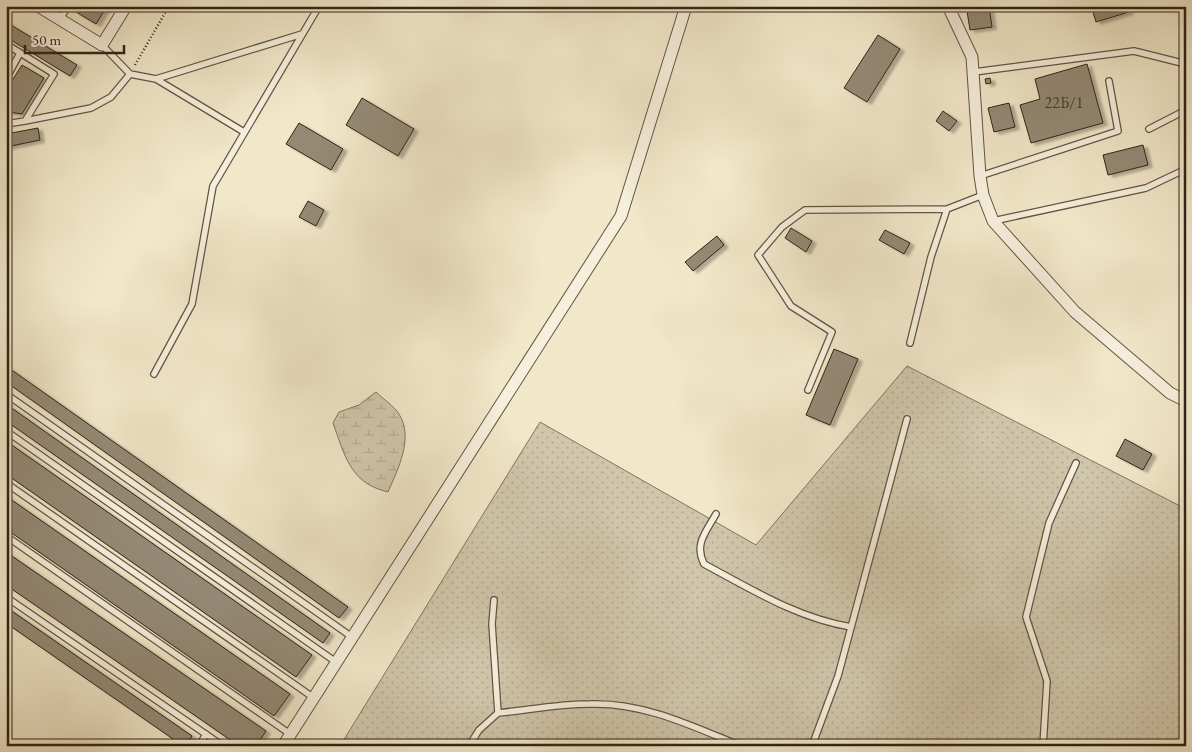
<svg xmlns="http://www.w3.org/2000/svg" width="1192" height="752" font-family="'EB Garamond',serif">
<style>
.wetland{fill:url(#wetland-marsh);stroke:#807561}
.garden{fill:url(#garden-dots);stroke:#807561}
.building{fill:#948974;stroke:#302417;filter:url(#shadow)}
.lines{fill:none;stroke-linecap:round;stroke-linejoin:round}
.service-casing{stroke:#605544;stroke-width:8}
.minor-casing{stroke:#605544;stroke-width:13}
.path{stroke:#302417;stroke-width:2.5;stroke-dasharray:1 2.5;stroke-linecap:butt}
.service{stroke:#f6efdc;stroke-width:5.5}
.minor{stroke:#f6efdc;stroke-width:11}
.labels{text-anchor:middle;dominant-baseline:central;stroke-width:4;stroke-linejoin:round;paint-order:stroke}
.number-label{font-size:16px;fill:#493d2e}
</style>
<defs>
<pattern id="wetland-marsh" width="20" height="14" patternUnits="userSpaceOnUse" patternTransform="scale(1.25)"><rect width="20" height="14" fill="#d0c6ab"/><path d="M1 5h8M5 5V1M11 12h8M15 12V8" fill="none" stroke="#b3aa92"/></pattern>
<pattern id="garden-dots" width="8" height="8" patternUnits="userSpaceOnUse" patternTransform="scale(1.25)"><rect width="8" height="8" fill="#d0c6ab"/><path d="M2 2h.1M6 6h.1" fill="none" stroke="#b3aa92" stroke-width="1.8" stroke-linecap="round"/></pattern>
<filter id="shadow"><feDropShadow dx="4.5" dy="2.5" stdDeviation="1" flood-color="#0004"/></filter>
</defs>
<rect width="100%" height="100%" fill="#f1e7c9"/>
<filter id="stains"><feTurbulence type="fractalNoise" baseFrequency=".004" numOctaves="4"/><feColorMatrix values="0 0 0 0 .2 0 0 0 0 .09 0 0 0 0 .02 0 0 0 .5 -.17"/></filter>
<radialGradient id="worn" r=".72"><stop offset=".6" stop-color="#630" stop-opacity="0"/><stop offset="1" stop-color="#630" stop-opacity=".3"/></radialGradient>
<path class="wetland" d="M 376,392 C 383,399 394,406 399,414 C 414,438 398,469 388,492 C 350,483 345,456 333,423 L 339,412 L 359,405 Z"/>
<path class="garden" d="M 907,366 L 1186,509 L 1186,746 L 340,746 L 540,422 L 756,545 Z"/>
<path class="building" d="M 80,6 L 107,6 L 96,24 L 76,12 Z
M 1101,6 L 1135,6 L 1128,8 L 1129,12 L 1096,22 L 1092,9 Z
M 989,7 L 992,27 L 970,30 L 967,11 Z
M 6,22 L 77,65 L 70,76 L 6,37 Z
M 878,35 L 900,49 L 867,102 L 844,88 Z
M 1087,64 L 1103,123 L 1031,143 L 1020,105 L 1040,99 L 1035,79 Z
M 22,65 L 44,78 L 22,114 L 8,112 L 6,90 Z
M 990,78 L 991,83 L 986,84 L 985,79 Z
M 362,98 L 414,129 L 398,156 L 346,125 Z
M 1009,103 L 1015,127 L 994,132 L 988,108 Z
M 943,111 L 957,121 L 949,131 L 936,121 Z
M 299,123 L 343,149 L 331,170 L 286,144 Z
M 38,128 L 40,140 L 6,147 L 6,134 Z
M 1143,145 L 1148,165 L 1108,175 L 1103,155 Z
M 308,201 L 324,210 L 316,226 L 299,217 Z
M 791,228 L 812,241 L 806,252 L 785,238 Z
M 885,230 L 910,243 L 904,254 L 879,240 Z
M 717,236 L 724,245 L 693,271 L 685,262 Z
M 834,349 L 858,359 L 830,425 L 806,415 Z
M 6,366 L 348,607 L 339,618 L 6,382 Z
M 6,404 L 330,633 L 323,643 L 6,421 Z
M 1125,439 L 1152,454 L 1143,470 L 1116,456 Z
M 6,441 L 312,655 L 296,677 L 6,474 Z
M 6,496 L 290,694 L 274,716 L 6,529 Z
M 6,552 L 266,731 L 256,746 L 239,746 L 6,585 Z
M 6,607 L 192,736 L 186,746 L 169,746 L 173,739 L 6,623 Z"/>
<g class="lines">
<defs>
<path id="service" d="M 1184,6 L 1186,8
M 60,19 L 68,6
M 6,44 L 54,74 L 25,121 L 6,124
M 974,72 L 1134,51 L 1186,64
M 130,74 L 156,79 L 244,132
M 6,79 L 20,53
M 156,79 L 302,34
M 25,121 L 91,108 L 111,97 L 130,74 L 102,45
M 1149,129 L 1186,110
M 980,176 L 1118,131 L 1109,81
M 993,221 L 1146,188 L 1186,169
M 910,343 L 931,257 L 947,209
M 154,374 L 192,304 L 213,186 L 319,6
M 808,390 L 832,332 L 791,306 L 758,255 L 782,227 L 805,210 L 947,209 L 983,195
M 6,394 L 352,637
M 6,431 L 336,662
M 6,483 L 314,698
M 716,514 C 706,532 694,544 704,564 C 751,589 797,618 851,627
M 6,536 L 290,734
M 6,597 L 223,746
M 498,713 C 528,710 559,704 590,704 C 643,702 692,726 741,746
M 199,746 L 206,734
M 469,746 L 479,730 L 498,713 L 492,624 L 494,600
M 812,746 L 838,676 L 907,419
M 1043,746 L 1047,681 L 1026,617 L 1049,523 L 1076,463"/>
<path id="minor" d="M 38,6 L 102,45 L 126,6
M 948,6 L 972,57 L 980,176 L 983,195 L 993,221 L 1075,312 L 1170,393 L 1186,401
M 283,746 L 621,216 L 686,6"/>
</defs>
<use href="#service" class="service-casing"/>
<use href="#minor" class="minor-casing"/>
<path class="path" d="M 135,65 L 169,6"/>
<use href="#service" class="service"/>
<use href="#minor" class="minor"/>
</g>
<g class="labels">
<g class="number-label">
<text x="1064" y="102">22Б/1</text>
</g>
</g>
<rect width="1192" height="752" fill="none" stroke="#f1e7c9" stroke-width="25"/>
<rect x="8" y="8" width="1177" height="737" fill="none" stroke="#302417" stroke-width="2.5"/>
<rect x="12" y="12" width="1167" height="727" fill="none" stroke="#302417"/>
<path d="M25 45v8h99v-8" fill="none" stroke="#302417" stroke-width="2.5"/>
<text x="32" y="45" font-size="15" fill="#302417" stroke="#f6efdc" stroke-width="4" paint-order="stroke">50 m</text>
<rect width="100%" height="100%" filter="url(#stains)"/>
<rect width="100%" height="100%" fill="url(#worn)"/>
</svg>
